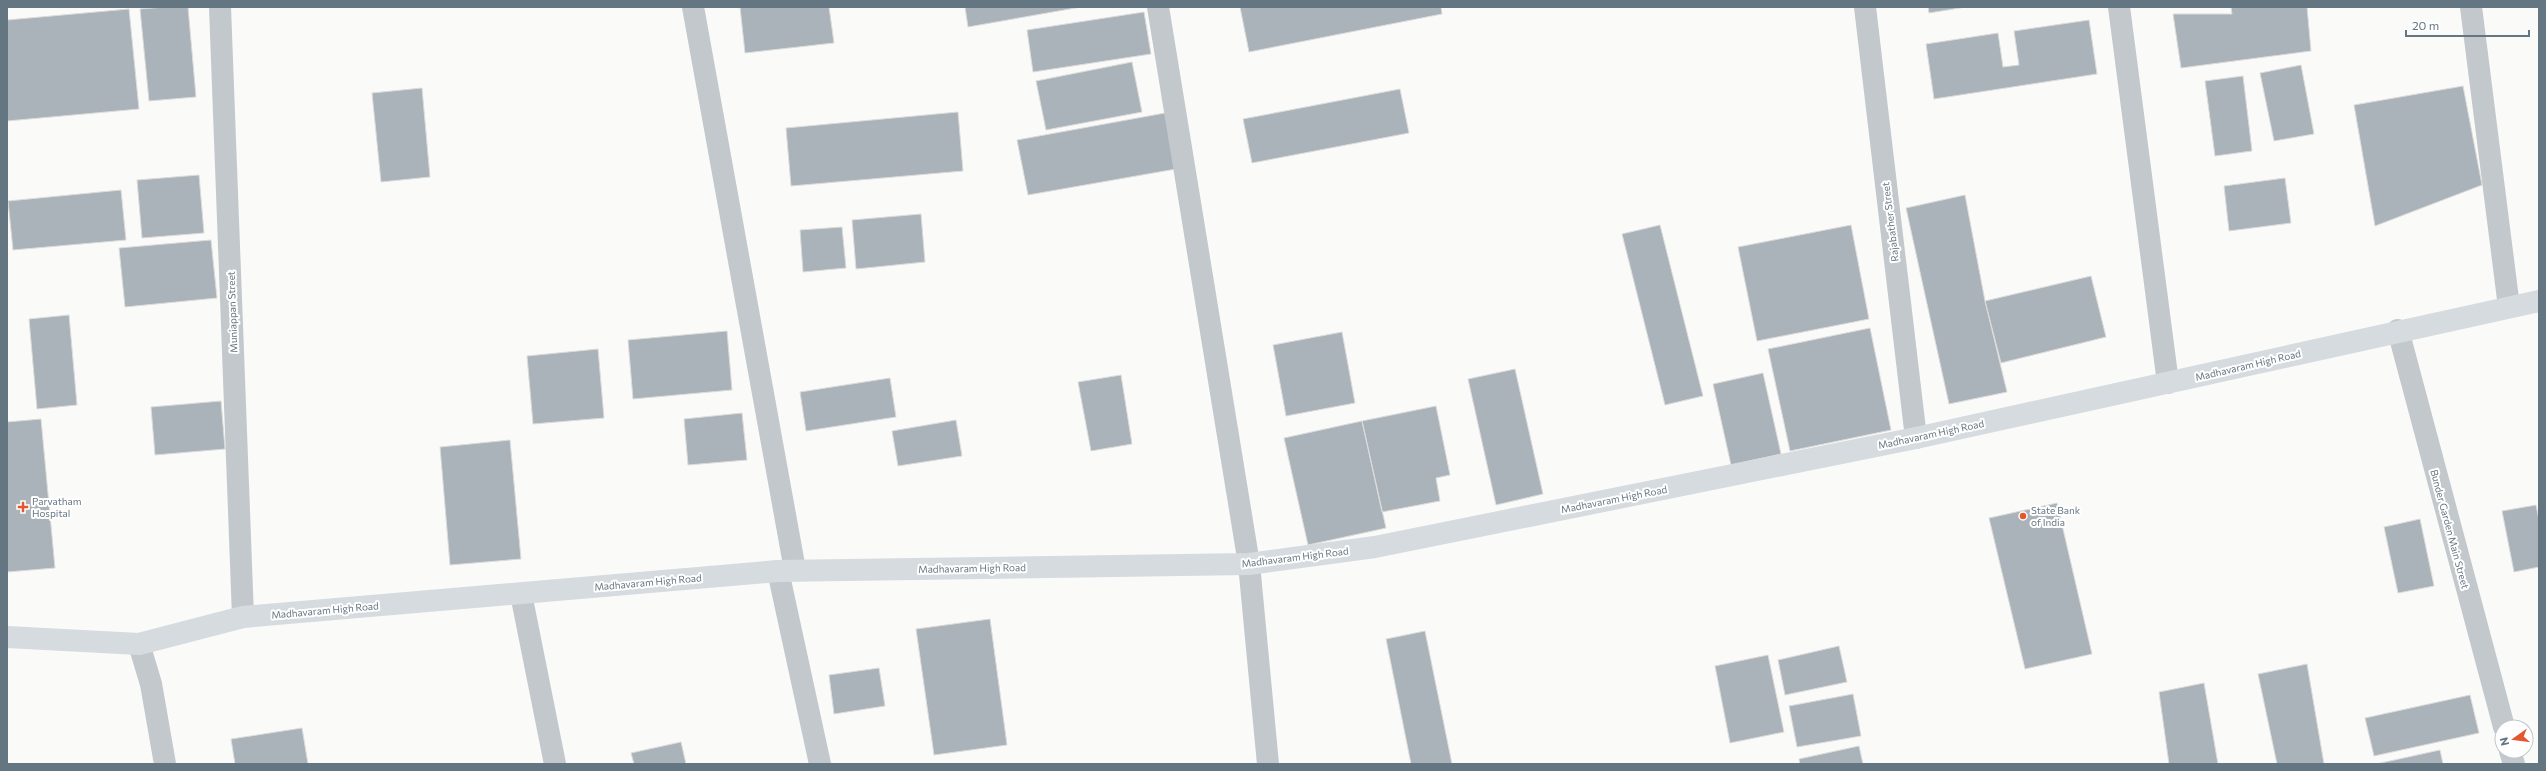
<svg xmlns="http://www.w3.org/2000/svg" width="2546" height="771" font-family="Commissioner,sans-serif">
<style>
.building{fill:#aab3b9;stroke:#dcdcda}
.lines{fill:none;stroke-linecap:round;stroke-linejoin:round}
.minor{stroke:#c3c8cc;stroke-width:22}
.major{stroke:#d6dbdf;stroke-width:22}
.poi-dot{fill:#e4572e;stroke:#fff;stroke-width:1.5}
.labels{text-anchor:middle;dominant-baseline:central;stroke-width:4;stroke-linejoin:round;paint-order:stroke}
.street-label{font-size:10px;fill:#657683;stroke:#fff}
.poi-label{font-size:10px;fill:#657683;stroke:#fff;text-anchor:start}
</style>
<rect width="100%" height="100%" fill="#fafaf8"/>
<path class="building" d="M 165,7 L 188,7 L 196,97 L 149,101 L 140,9 Z
M 740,7 L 829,7 L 834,43 L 745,53 Z
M 965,7 L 1081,7 L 968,27 Z
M 1240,7 L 1441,7 L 1442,14 L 1249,52 Z
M 1928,7 L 1966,7 L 1929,13 Z
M 2231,7 L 2307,7 L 2311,51 L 2181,68 L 2173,14 L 2232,14 Z
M 129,9 L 139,109 L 7,121 L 7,20 Z
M 1144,12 L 1151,54 L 1033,72 L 1027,30 Z
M 2089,20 L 2097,74 L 1934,99 L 1926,44 L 1998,33 L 2003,67 L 2019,65 L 2014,31 Z
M 1132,62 L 1142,112 L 1046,130 L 1036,81 Z
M 2301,65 L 2314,134 L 2274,141 L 2260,73 Z
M 2243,76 L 2252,151 L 2215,156 L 2205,81 Z
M 2463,86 L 2482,185 L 2375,226 L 2354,105 Z
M 422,88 L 430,177 L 381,182 L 372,93 Z
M 1400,89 L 1409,133 L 1252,163 L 1243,119 Z
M 958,112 L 963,171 L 791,186 L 786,128 Z
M 1165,113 L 1176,169 L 1028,195 L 1017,140 Z
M 199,175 L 204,233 L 142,238 L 137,180 Z
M 2285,178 L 2291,223 L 2229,231 L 2224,186 Z
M 121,190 L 126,240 L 13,250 L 8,201 Z
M 1965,195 L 1985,301 L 2007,392 L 1949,404 L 1906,208 Z
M 921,214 L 925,262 L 856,269 L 852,220 Z
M 1660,225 L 1703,396 L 1665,405 L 1622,234 Z
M 1851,225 L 1869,319 L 1757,341 L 1738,247 Z
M 842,227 L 846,268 L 803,272 L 800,230 Z
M 211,240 L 217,298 L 125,307 L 119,248 Z
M 2091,276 L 2106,337 L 2001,363 L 1985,301 Z
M 69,315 L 77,405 L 37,409 L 29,319 Z
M 1870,328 L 1891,430 L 1790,451 L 1768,349 Z
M 727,331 L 732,390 L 633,399 L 628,340 Z
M 1342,332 L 1355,403 L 1286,416 L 1273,345 Z
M 598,349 L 604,418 L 533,424 L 527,356 Z
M 1515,369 L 1543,494 L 1496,505 L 1468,379 Z
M 1763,373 L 1781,454 L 1731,465 L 1713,384 Z
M 1121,375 L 1132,444 L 1091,451 L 1078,382 Z
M 890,378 L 896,417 L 806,431 L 800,392 Z
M 221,401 L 225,449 L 155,455 L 151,407 Z
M 1436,406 L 1450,475 L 1436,478 L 1440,501 L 1382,512 L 1362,421 Z
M 742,413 L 747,460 L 688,465 L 684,419 Z
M 41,419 L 55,568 L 7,572 L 7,422 Z
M 956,420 L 962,456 L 898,466 L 892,431 Z
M 1362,421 L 1386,528 L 1308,545 L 1284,438 Z
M 510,440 L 521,559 L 450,565 L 440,447 Z
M 2057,503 L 2092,654 L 2025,669 L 1989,518 Z
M 2536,505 L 2539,520 L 2539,567 L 2514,572 L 2502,511 Z
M 2420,519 L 2434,586 L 2398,593 L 2384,527 Z
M 990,619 L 1007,745 L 934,755 L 916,629 Z
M 1425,631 L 1452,764 L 1411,764 L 1386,639 Z
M 1839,646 L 1847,682 L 1785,695 L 1778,660 Z
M 1768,655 L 1784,732 L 1730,743 L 1715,666 Z
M 2307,664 L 2324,764 L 2277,764 L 2258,674 Z
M 879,668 L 885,706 L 834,714 L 829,675 Z
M 2204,683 L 2218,764 L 2169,764 L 2159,692 Z
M 1853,694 L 1861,736 L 1797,747 L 1789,706 Z
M 2470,695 L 2479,733 L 2374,756 L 2365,718 Z
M 302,728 L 308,764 L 235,764 L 231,739 Z
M 681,742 L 686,764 L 634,764 L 631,753 Z
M 1859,746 L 1863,764 L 1800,764 L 1799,759 Z
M 2440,750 L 2443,764 L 2376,764 Z"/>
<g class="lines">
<path class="minor" d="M 220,7 L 243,617
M 693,7 L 795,570
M 1158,7 L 1249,564 L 1268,764
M 1865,7 L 1916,438
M 2119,7 L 2168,383
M 2471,7 L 2509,307
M 2398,330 L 2504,727
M 778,571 L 820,764
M 521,594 L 555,764
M 139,644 L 151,684 L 165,764
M 2510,751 L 2514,764"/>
<path class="major" d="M 7,637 L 139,644 L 243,617 L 778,571 L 1249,564 L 1375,547 L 1916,438 L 2539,301"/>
</g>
<g class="poi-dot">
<path d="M21 501h4v4h4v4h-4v4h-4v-4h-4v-4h4z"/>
<circle cx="2023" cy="516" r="4"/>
</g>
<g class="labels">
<g class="street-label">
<text transform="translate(1890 222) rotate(-97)">Rajabather Street</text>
<text transform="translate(232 312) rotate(-92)">Muniappan Street</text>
<text transform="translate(2248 365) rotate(-13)">Madhavaram High Road</text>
<text transform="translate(1931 434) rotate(-12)">Madhavaram High Road</text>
<text transform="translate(1614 499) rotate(-11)">Madhavaram High Road</text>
<text transform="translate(2450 529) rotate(75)">Bunder Garden Main Street</text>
<text transform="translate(1295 557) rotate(-7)">Madhavaram High Road</text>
<text transform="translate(972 568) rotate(-1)">Madhavaram High Road</text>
<text transform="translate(648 582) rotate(-5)">Madhavaram High Road</text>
<text transform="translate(325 610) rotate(-5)">Madhavaram High Road</text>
</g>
<g class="poi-label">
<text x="32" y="501">Parvatham<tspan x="32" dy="12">Hospital</tspan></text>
<text x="2031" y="510">State Bank<tspan x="2031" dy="12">of India</tspan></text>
</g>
</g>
<rect width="2546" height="771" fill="none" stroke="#657683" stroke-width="16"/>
<g transform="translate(2514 739) rotate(256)"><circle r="19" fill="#ffffff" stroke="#c1c8cd"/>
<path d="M0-3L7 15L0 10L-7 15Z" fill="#e4572e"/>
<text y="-6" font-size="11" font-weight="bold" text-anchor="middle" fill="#657683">N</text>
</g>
<path d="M2406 30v6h123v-6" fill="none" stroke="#657683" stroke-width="2"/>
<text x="2412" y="30" font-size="12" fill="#657683" stroke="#ffffff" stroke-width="3" paint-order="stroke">20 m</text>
</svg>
